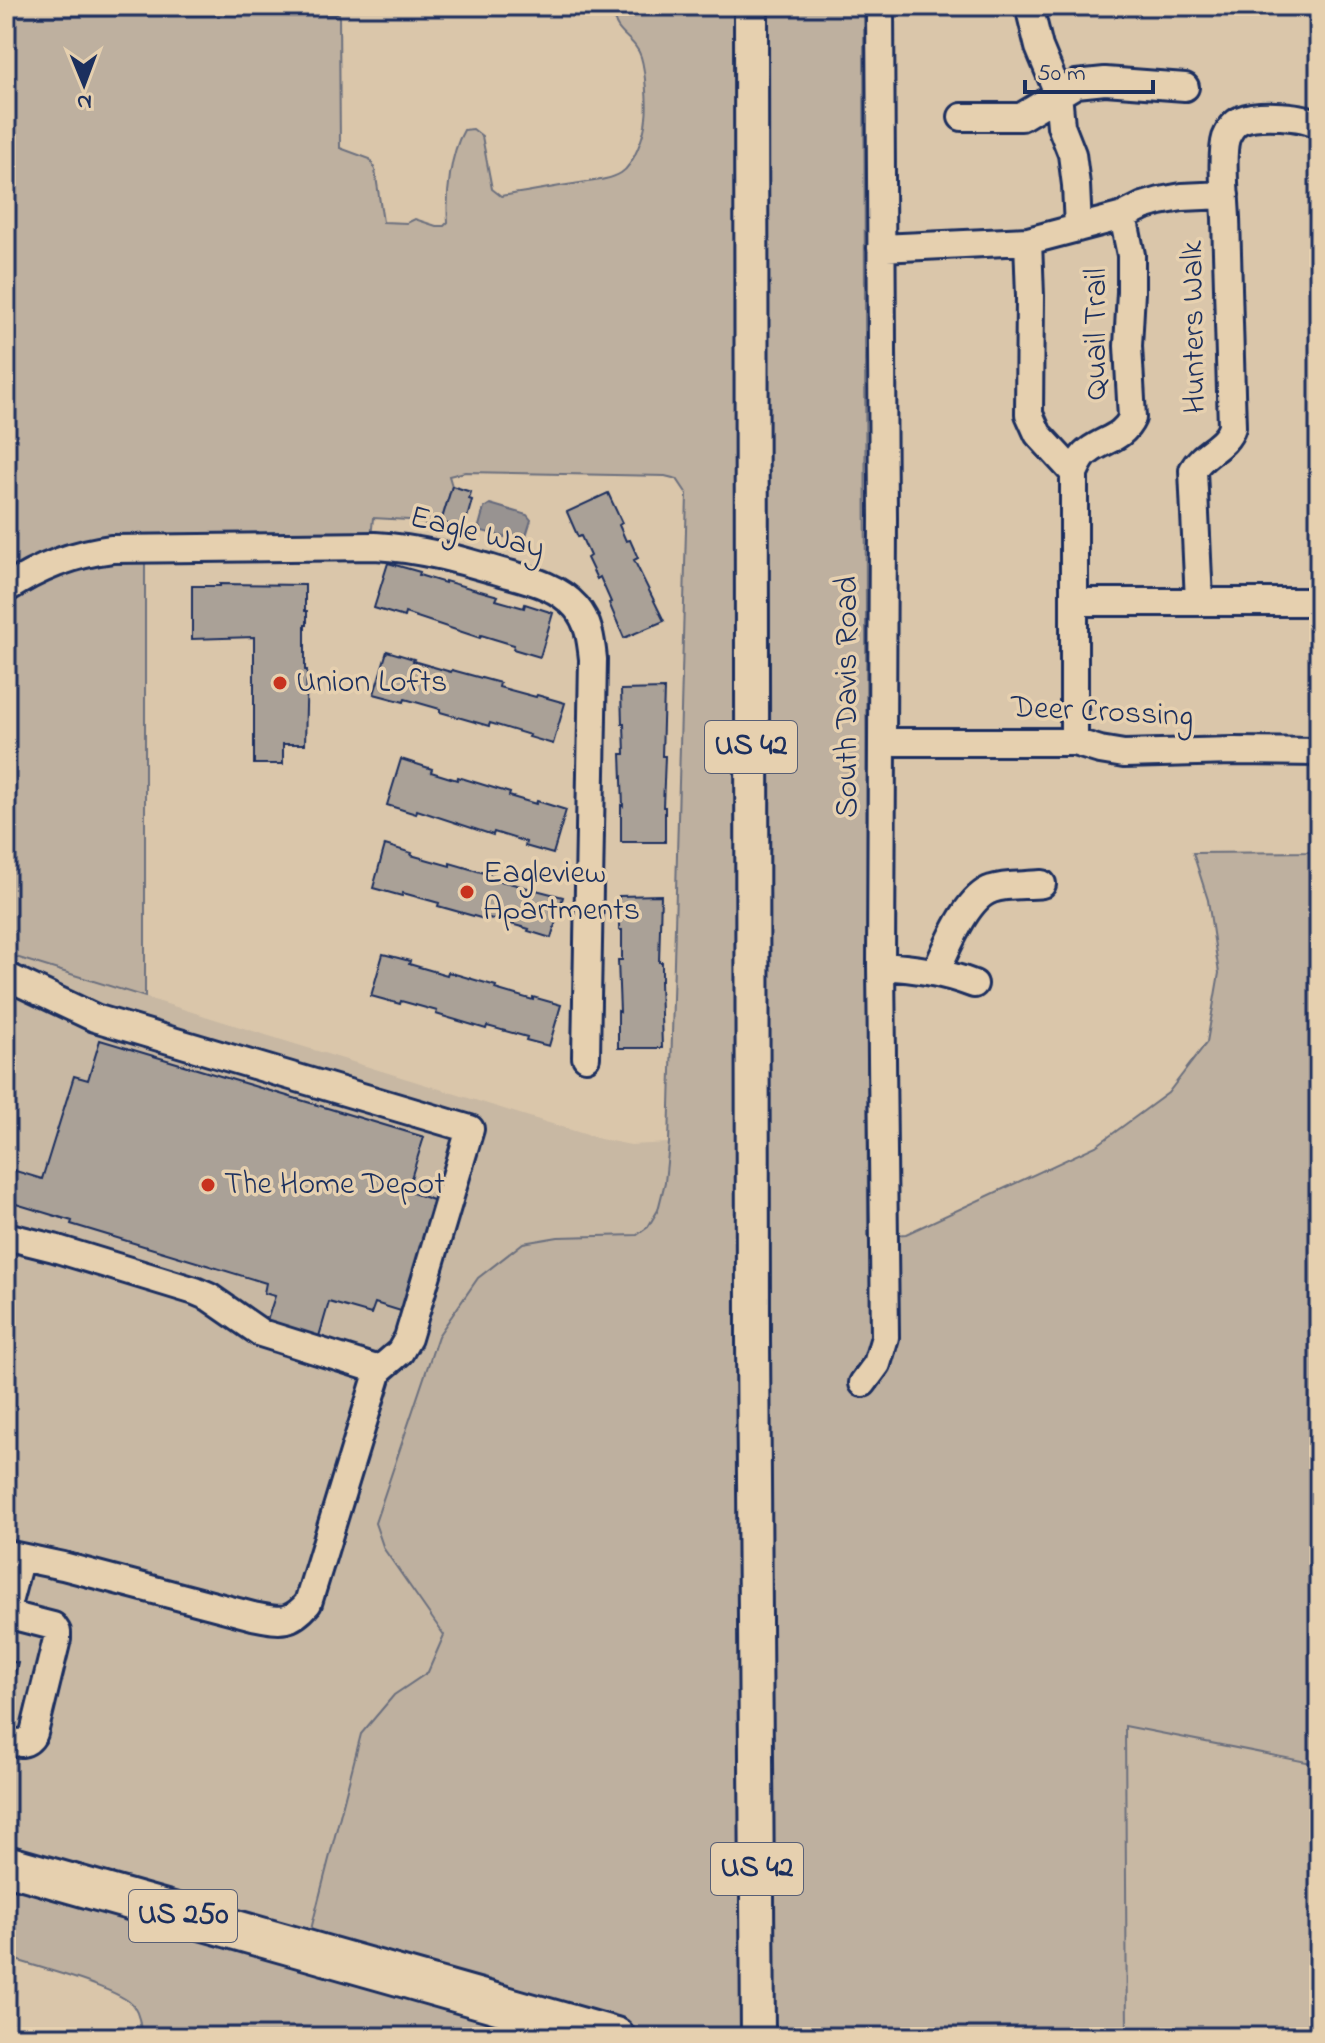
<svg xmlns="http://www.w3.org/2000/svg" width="1325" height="2043" font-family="'Indie Flower',sans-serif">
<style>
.built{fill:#c8b8a3}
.green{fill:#beb09f;stroke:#6c707e;stroke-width:2}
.water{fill:#989391;stroke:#666b7d;stroke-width:2}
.building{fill:#aaa197;stroke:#1b2f5e;stroke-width:2}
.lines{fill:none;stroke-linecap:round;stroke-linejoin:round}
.minor-casing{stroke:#1b2f5e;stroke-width:32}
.major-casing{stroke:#1b2f5e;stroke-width:38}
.highway-casing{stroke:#1b2f5e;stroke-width:44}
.minor{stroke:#e6d0af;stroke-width:26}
.major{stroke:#e6d0af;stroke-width:32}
.highway{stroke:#e6d0af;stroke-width:38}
.poi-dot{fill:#c8321e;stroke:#e6d0af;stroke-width:3}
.labels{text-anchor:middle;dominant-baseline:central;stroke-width:7;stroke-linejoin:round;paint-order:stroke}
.shield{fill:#e6d0af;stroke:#585f76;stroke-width:2}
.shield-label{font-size:30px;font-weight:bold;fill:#1b2f5e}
.street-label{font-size:32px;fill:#1b2f5e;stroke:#e6d0af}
.poi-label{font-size:32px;fill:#1b2f5e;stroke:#e6d0af;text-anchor:start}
</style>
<rect width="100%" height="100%" fill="#dac6aa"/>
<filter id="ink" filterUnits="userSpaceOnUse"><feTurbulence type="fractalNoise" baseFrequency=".0125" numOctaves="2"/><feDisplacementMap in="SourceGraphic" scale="16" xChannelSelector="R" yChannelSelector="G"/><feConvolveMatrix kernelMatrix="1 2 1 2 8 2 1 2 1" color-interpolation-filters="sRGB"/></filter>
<g filter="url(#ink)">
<path class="built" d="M 6,954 L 600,1139 L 631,1145 L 669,1143 L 665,1182 L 658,1210 L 648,1227 L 637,1235 L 558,1237 L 384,1549 L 444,1635 L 428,1672 L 394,1695 L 361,1734 L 307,1945 L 6,1869 Z
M 1125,1726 L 1312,1763 L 1314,1892 L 1319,1893 L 1319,2037 L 1127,2037 Z"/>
<path class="green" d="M 668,6 L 746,6 L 752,2037 L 635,2037 L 307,1945 L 361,1734 L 394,1695 L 428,1672 L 444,1635 L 384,1549 L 375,1523 L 438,1336 L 478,1278 L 523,1243 L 558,1237 L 637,1235 L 648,1227 L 658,1210 L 665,1182 L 669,1143 L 687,494 L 677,479 L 665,476 L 465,472 L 449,476 L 452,486 L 441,522 L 434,526 L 409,520 L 373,518 L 371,538 L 110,541 L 6,579 L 6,17 L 339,14 L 340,148 L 370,159 L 375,170 L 383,222 L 407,223 L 415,219 L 436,226 L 444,226 L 448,222 C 446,195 450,154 464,130 L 473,129 L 482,136 L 492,189 L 501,196 C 527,192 553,187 580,183 C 593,181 610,180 621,173 C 634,165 645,133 646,118 C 648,104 645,70 641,57 C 635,37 613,35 614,12 L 663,12 Z
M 755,6 L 864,6 L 868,1237 L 906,1234 L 1096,1146 L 1168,1093 L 1207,1042 L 1219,973 L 1208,900 L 1193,853 L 1314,852 L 1319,850 L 1319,1892 L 1314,1892 L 1312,1763 L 1125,1726 L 1127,2037 L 762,2037 Z
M 145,559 L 145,997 L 6,954 L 6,601 L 50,575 L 89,561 Z
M 6,1869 L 598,2037 L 141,2037 C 141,2027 140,2016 134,2007 C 124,1989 30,1965 6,1957 Z"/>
<path class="water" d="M 490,504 L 527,515 L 531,520 L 525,539 L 519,541 L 482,531 L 479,526 L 484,508 Z"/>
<path class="building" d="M 452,486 L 471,492 L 469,499 L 472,500 L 467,518 L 464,517 L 461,528 L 441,522 Z
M 608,493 L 622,523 L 619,525 L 626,541 L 630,540 L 638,558 L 634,560 L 664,621 L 624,638 L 609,603 L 611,602 L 600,577 L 597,579 L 587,558 L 590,556 L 581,536 L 578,537 L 567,512 Z
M 388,563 L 420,572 L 419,575 L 445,583 L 445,581 L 498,596 L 496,600 L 524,608 L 525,604 L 553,613 L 540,657 L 513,649 L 514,645 L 481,635 L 480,638 L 405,613 L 404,617 L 374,608 Z
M 220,584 L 305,585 L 305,611 L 307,611 L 307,625 L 305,625 L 305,670 L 307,670 L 305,744 L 283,744 L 283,764 L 254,764 L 254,637 L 192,639 L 192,586 L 220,586 Z
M 387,651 L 414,659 L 413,661 L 451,672 L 452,670 L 500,683 L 499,687 L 536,697 L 537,695 L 565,703 L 553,744 L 529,737 L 530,735 L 490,723 L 489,726 L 440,712 L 440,709 L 405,699 L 404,702 L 374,694 Z
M 664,689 L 662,756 L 665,756 L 663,807 L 665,807 L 665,842 L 621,842 L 621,805 L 623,806 L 621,754 L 625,754 L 624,724 L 622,724 L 621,690 Z
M 401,759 L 432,769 L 431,772 L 457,780 L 458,777 L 510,793 L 509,796 L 536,804 L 537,801 L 566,810 L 553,854 L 525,846 L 526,842 L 494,832 L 493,835 L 417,810 L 416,814 L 387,805 Z
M 385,845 L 412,853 L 411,855 L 450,866 L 450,863 L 498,877 L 497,880 L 563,897 L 551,938 L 528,931 L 529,929 L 489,918 L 488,920 L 438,906 L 439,903 L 403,893 L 402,896 L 373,888 Z
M 661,895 L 659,962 L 662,962 L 662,981 L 660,981 L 662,1048 L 618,1048 L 618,1011 L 620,1012 L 618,960 L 622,960 L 622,930 L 619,930 L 619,896 Z
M 383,954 L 410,961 L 409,964 L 447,975 L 448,972 L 496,986 L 495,989 L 533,1000 L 533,997 L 561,1005 L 549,1046 L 526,1040 L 527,1037 L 487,1026 L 486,1029 L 436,1014 L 437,1011 L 401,1001 L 400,1004 L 371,996 Z
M 100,1040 L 424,1137 L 407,1191 L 436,1201 L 404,1312 L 375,1303 L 371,1314 L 329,1302 L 318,1340 L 266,1324 L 275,1296 L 264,1293 L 266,1283 L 71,1224 L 72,1221 L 6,1201 L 6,1168 L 42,1179 L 74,1076 L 88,1080 Z
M 6,1660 L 18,1663 L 8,1702 L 6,1702 Z"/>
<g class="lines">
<defs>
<path id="minor" d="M 1029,6 L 1039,47 L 1058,93 L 1061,126 L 1072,154 L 1076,185 L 1078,228
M 962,117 L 1021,117 L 1076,84 L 1105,81 L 1185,87
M 1028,241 L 1030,296 L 1029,414 L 1038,434 L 1074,473 L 1074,742
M 881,248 L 1028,241 L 1123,216 L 1143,206 L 1160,201 L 1182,197 L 1225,195
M 1074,473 C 1078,465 1081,456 1089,451 C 1105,439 1123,438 1132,418 L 1128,346 L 1131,292 L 1131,255 L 1123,216
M 6,589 C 39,567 72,554 112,549 L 375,546 C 421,549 454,558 498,571 C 525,579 556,584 576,607 C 589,622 591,640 593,659 L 586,1057
M 1199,601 L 1193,470 C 1203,452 1226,447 1232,427 C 1230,357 1228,288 1226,218 C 1225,200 1221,154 1226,138 C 1229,131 1234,123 1241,120 C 1257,113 1305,115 1319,125
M 1075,602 L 1319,602
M 882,742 L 1074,742 L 1100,750 L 1124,754 L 1233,751 L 1319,752
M 881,966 C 914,968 943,972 974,984
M 936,971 C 947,949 966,897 992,889 C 1006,884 1026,886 1042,884
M 6,976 L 95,1018 L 470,1129 L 408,1338 L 400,1352 L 379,1370 L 308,1603 C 290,1625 279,1621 253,1616 L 63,1566 L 6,1554
M 6,1236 L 54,1248 L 195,1291 L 209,1297 L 261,1333 L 379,1370
M 863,1383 L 877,1364 L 885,1337 L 881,966 L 883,518 L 880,6
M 6,1610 L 20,1557
M 6,1614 L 53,1626 L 57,1632 L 57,1639 L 34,1733 C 27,1746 19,1744 6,1740"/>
<path id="major" d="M 751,6 L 753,1340 L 758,2037"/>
<path id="highway" d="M 6,1865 L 615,2037"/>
</defs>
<use href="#minor" class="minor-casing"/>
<use href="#major" class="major-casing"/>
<use href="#highway" class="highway-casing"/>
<use href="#minor" class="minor"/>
<use href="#major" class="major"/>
<use href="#highway" class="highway"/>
</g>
</g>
<g class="poi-dot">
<circle cx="280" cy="683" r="8"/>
<circle cx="467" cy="892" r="8"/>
<circle cx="208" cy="1185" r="8"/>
</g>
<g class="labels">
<g class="shield">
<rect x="705" y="721" width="92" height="52" rx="6"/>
<rect x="711" y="1843" width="92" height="52" rx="6"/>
<rect x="129" y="1890" width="108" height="52" rx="6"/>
</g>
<g class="shield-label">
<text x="751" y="747">US 42</text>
<text x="757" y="1869">US 42</text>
<text x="183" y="1916">US 250</text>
</g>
<g class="street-label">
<text transform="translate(1195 327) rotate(-91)">Hunters Walk</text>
<text transform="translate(1097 334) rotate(-90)">Quail Trail</text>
<text transform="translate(477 534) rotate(14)">Eagle Way</text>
<text transform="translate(848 697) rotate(-90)">South Davis Road</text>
<text transform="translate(1102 713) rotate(3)">Deer Crossing</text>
</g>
<g class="poi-label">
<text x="296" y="683">Union Lofts</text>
<text x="483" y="874">Eagleview<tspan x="483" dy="37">Apartments</tspan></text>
<text x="224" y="1185">The Home Depot</text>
</g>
</g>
<rect width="1325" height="2043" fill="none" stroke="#e6d0af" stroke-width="32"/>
<rect x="16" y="16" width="1293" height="2011" fill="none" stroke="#1b2f5e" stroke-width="3" filter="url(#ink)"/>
<g transform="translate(84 84) rotate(179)" stroke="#e6d0af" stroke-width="6" paint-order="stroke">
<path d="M0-6L14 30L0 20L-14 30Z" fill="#1b2f5e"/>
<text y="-12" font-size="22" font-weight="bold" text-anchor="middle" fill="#1b2f5e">N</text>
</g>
<path d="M1025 80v12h128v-12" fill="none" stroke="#1b2f5e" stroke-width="4"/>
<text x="1037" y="80" font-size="24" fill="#1b2f5e" stroke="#e6d0af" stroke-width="6" paint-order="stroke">50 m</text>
</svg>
